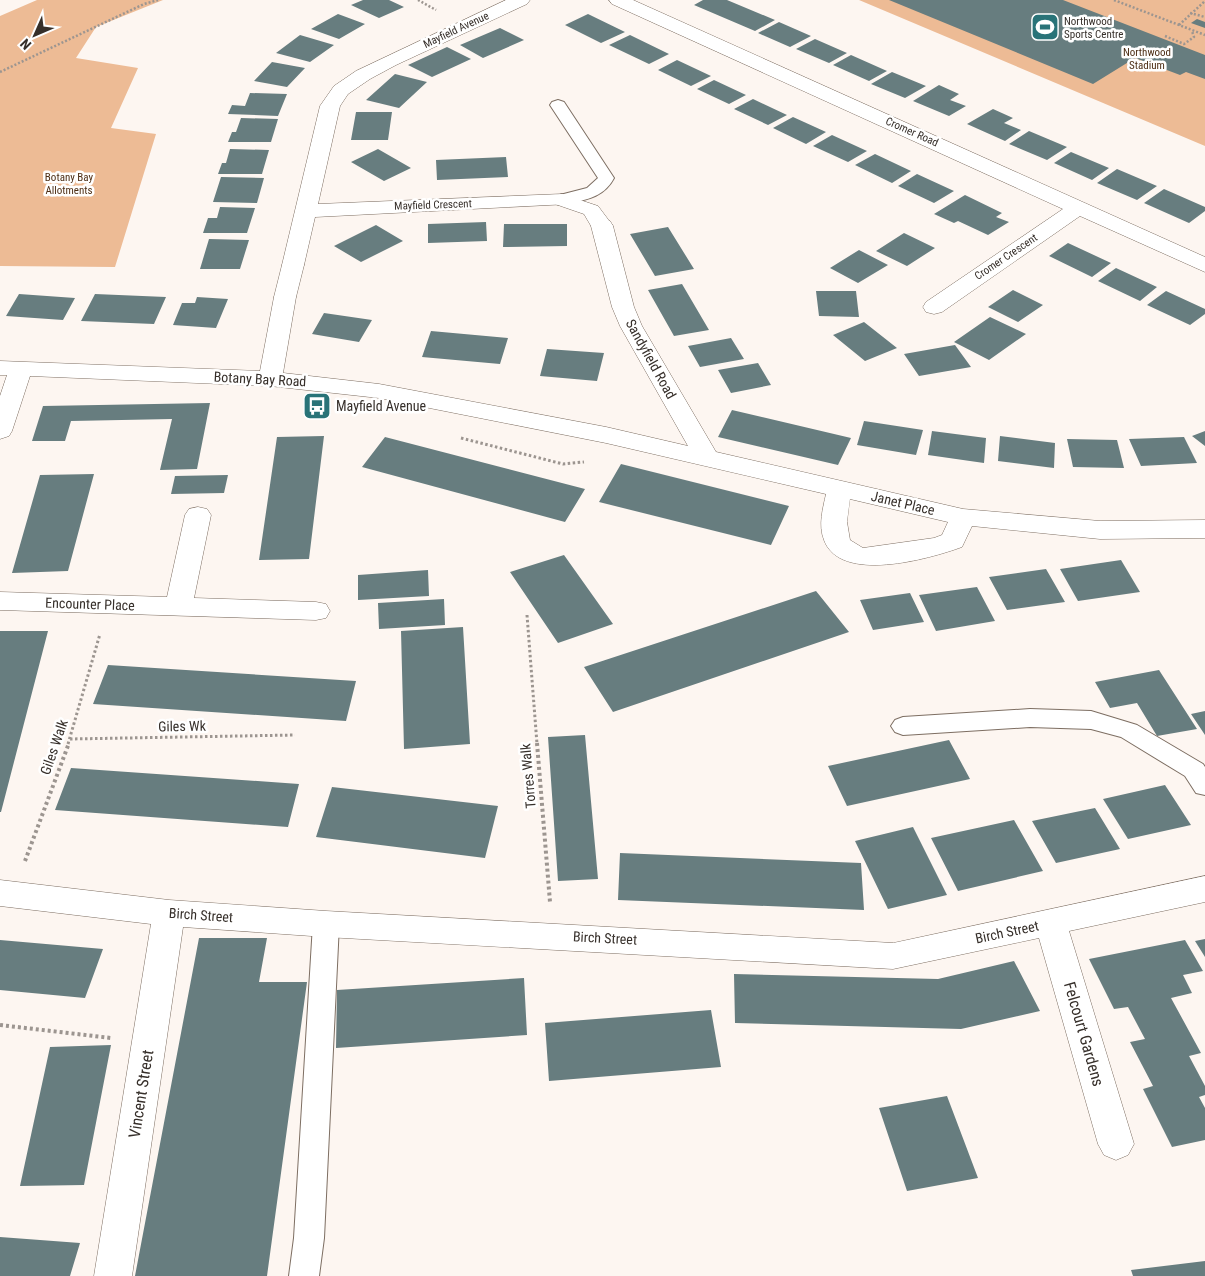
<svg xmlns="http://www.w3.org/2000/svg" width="1205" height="1276" font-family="'Roboto Condensed',sans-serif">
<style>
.green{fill:#edbb95}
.building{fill:#677d7f}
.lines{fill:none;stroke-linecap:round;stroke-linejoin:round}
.service-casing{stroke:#7d6e62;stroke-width:2}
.pedestrian-casing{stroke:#7d6e62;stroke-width:1}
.minor-casing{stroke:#7d6e62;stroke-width:1}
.path-far2{stroke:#9c9590;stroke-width:2.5;stroke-dasharray:2 2;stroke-linecap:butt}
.path-far1{stroke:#9c9590;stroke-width:3;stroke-dasharray:2.5 2.5;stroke-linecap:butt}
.path{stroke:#9c9590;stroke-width:4;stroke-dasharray:3 3;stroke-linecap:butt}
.service{fill:#fff;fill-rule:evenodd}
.pedestrian{fill:#fff;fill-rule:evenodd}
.minor{fill:#fff;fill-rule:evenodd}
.labels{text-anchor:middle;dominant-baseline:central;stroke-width:5;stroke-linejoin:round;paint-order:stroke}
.far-poi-label{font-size:11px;fill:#362f2a;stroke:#fff;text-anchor:start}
.far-street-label{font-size:11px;fill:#362f2a;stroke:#fff}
.far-park-label{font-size:11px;fill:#4d2e15;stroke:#fff}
.street-label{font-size:14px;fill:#362f2a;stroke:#fff}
.poi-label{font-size:14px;fill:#362f2a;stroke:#fff;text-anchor:start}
.near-street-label{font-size:16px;fill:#362f2a;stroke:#fff}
</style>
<rect width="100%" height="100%" fill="#fdf6f1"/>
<path class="green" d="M 37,0 L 163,0 L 96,27 L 76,58 L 138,68 L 111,128 L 156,134 L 115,267 L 0,266 L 0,16 Z
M 859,0 L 1205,0 L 1205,146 Z"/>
<path class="building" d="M 363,0 L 389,0 L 404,7 L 379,18 L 351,5 Z
M 703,0 L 727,0 L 775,20 L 755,31 L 694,5 Z
M 889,0 L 1063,0 L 1205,55 L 1205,79 L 1186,72 L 1180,75 L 1135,58 L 1093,84 Z
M 338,14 L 365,24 L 339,39 L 311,29 Z
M 588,14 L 625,32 L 601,43 L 565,25 Z
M 1197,19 L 1205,22 L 1205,28 L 1191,23 Z
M 779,22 L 811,36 L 790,47 L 758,33 Z
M 500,28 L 524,40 L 483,58 L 460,45 Z
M 300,35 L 334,45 L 310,62 L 276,53 Z
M 630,35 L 669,54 L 649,64 L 609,45 Z
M 815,39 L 847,53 L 829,63 L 796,49 Z
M 447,47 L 471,59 L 432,77 L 408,65 Z
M 851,55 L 887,71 L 869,81 L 833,65 Z
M 677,60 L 711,76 L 691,86 L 658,70 Z
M 272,62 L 305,68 L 287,87 L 254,81 Z
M 892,72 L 926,86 L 905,98 L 871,84 Z
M 395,74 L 427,82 L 399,108 L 366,100 Z
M 714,80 L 746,95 L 729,104 L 697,89 Z
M 939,85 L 959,94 L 950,100 L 966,106 L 949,116 L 913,101 Z
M 250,93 L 287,94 L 278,116 L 228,114 L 232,105 L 245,106 Z
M 753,99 L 787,115 L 768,125 L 734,109 Z
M 993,109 L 1013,118 L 1004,123 L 1021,130 L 1005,141 L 967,124 Z
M 356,112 L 392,112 L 388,140 L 351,140 Z
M 793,117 L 826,132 L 806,144 L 773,128 Z
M 241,118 L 278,119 L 271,142 L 228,142 L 232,132 L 236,132 Z
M 1029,131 L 1067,147 L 1047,160 L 1009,144 Z
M 832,135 L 867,151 L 848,162 L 813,146 Z
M 230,149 L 269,150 L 262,174 L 218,174 L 222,163 L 226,163 Z
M 378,149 L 411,168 L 384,181 L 351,162 Z
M 1071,152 L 1109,168 L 1092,180 L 1054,163 Z
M 875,154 L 911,171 L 892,183 L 855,165 Z
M 506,157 L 508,177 L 437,180 L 436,160 Z
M 1117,169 L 1157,186 L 1137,200 L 1097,183 Z
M 917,174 L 954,191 L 934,203 L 898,186 Z
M 221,177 L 264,178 L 257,203 L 213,202 Z
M 1164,189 L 1205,207 L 1205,211 L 1189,223 L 1144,203 Z
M 965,195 L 1002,213 L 996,217 L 1009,222 L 988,235 L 958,221 L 954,223 L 934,214 Z
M 220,207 L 255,208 L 247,233 L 203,233 L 208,218 L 217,218 Z
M 486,222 L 487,241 L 428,243 L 428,224 Z
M 504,224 L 567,224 L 567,246 L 503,247 Z
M 376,225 L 403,241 L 361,262 L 334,246 Z
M 668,227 L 694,269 L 655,276 L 630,234 Z
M 904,233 L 935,248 L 907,266 L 876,251 Z
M 209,239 L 249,240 L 240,269 L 200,269 Z
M 1068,243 L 1111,263 L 1092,277 L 1049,256 Z
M 859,250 L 888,265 L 858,283 L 830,268 Z
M 1116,268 L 1157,287 L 1140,301 L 1098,281 Z
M 682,284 L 709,330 L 674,336 L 648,290 Z
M 1013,290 L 1043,305 L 1018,322 L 988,307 Z
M 816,291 L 856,291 L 859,317 L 819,316 Z
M 1166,291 L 1205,309 L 1205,314 L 1190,325 L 1147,305 Z
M 19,294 L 75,298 L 63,320 L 6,316 Z
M 95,294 L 166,297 L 154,324 L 81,321 Z
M 197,297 L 228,299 L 216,328 L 173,325 L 182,303 L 195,303 Z
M 324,313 L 372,320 L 359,342 L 312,334 Z
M 990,317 L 1026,334 L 989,360 L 954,342 Z
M 864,322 L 897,348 L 865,361 L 833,335 Z
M 431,331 L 508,338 L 500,364 L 422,357 Z
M 731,338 L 744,359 L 700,367 L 688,346 Z
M 955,345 L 971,367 L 919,376 L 904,354 Z
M 547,349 L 604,353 L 597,381 L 540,376 Z
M 758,363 L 771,385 L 731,393 L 718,370 Z
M 210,403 L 197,469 L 160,470 L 172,419 L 71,421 L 65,441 L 32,441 L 43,406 Z
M 732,410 L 851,438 L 838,465 L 718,437 Z
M 864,421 L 923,430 L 916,455 L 857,445 Z
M 932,431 L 986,438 L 984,463 L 928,455 Z
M 1205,431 L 1205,446 L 1192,436 Z
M 324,436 L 309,559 L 259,560 L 277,437 Z
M 1000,436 L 1055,443 L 1054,468 L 998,461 Z
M 385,437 L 585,489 L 565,522 L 362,467 Z
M 1184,437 L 1197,463 L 1141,466 L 1129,439 Z
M 1067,439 L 1117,440 L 1124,468 L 1073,467 Z
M 621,464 L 789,506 L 771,545 L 599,502 Z
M 94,474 L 68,571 L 12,573 L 40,475 Z
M 228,475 L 224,493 L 171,494 L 175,476 Z
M 564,555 L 613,624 L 558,643 L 510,572 Z
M 1121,560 L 1140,592 L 1078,601 L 1060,569 Z
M 1046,569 L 1065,602 L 1007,610 L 989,577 Z
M 428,570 L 429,596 L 358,600 L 358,575 Z
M 977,587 L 995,621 L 936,631 L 919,595 Z
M 816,591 L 849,632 L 613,712 L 584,667 Z
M 910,593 L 924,622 L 873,630 L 860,600 Z
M 444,599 L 445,625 L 379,629 L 378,603 Z
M 463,627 L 470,744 L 404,749 L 401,631 Z
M 0,631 L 48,631 L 1,812 L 0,812 Z
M 108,665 L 356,681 L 346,721 L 93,704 Z
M 1159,670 L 1197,729 L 1157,736 L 1137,703 L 1110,708 L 1095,682 Z
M 1205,711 L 1205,735 L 1191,714 Z
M 585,735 L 598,879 L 558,881 L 548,737 Z
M 949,740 L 970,779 L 847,806 L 828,766 Z
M 71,768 L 299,784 L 288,827 L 55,810 Z
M 1165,785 L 1191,825 L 1128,839 L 1103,799 Z
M 332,787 L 498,806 L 485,858 L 316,837 Z
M 1095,808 L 1120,849 L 1056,863 L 1032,821 Z
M 1014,820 L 1043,871 L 958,891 L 931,838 Z
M 913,827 L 947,895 L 888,909 L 855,841 Z
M 620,853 L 861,863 L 864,910 L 618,900 Z
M 199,938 L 267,938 L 259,982 L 307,982 L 267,1276 L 135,1276 Z
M 1205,939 L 1205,957 L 1195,941 Z
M 0,940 L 103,949 L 85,998 L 0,990 Z
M 1185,940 L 1203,971 L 1183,975 L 1192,993 L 1171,998 L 1201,1053 L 1189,1056 L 1205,1086 L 1205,1095 L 1199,1097 L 1205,1108 L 1205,1140 L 1172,1147 L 1143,1089 L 1153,1086 L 1130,1042 L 1145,1039 L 1128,1007 L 1114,1009 L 1089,959 Z
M 1014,961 L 1040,1011 L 961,1029 L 735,1023 L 734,974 L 938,979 Z
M 524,978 L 527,1035 L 336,1048 L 337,990 Z
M 711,1010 L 721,1067 L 549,1081 L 545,1023 Z
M 111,1045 L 84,1185 L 20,1186 L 50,1047 Z
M 947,1096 L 978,1178 L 907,1191 L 879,1108 Z
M 0,1237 L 80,1243 L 70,1276 L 0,1276 Z
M 1205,1261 L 1205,1276 L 1133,1276 L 1131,1270 Z"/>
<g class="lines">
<defs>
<path id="service" d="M 558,100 L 564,102 L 614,178 C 603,199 583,200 562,205 L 556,204 L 553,200 L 556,196 L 587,188 L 598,178 L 550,105 L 552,102 Z
M 1030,709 L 1091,711 L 1137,725 L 1203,764 L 1205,767 L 1205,795 L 1196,793 L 1185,776 L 1121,737 L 1091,729 L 1030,727 L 903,735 L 895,732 L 891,726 L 895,720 L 903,717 Z
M 326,913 L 335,916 L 339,924 L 324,1238 L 319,1276 L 289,1276 L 294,1238 L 313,924 L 317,916 Z"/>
<path id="pedestrian" d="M 562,194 L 598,206 L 613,226 L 610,231 L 602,232 L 594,231 L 584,214 L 555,204 L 552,200 L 555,196 Z
M 293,258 L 301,260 L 304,265 L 296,297 L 293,302 L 285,304 L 277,302 L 274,297 L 282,265 L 285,260 Z"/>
<path id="minor" d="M 506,0 L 530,0 L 527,4 L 396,65 L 370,79 L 348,94 L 340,106 L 318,204 L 562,194 L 569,196 L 572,200 L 569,204 L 315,217 L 304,265 L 301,270 L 293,272 L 285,270 L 282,265 L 320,106 L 334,86 L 356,71 Z
M 609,0 L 633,0 L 1205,257 L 1205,272 L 1080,216 L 942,312 L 934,314 L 926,312 L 923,307 L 926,302 L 1063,209 L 612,4 Z
M 602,220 L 610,221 L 613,226 L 634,307 L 642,326 L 716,452 L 963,509 L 1100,521 L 1205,520 L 1205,538 L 1100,539 L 972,526 L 962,547 C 929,559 840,584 824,540 C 818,525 823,508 826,494 L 606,443 L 379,398 L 270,386 L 30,376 L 12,431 L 9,436 L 0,439 L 0,396 L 7,375 L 0,375 L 0,361 L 260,371 L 274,297 L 277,292 L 285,290 L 293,292 L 296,297 L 283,373 L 379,384 L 606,427 L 688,446 L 620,326 L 612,307 L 591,226 L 594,221 ZM 850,499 L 948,522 L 942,535 L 934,538 L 863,548 L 850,540 L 847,522 Z
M 198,507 L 207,509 L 211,515 L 194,598 L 316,602 L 326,604 L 330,611 L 326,618 L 316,620 L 0,610 L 0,592 L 167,597 L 185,515 L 189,509 Z
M 1205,876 L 1205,902 L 1069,931 L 1134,1144 L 1128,1155 L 1116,1160 L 1104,1155 L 1098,1144 L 1039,938 L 893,969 L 326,937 L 183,927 L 132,1276 L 94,1276 L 151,924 L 0,906 L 0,880 L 169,900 L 326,911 L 893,943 Z"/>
</defs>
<use href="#service" class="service-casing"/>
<use href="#pedestrian" class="pedestrian-casing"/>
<use href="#minor" class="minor-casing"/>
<path class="path-far2" d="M 418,0 L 436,10
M 1114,0 L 1205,35
M 1190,13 L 1205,17
M 1179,25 L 1205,1
M 1165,36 L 1184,44 L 1194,37 L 1192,31
M 0,72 L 144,4 L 158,0"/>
<path class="path-far1" d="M 461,438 L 563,464 L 584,462
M 527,615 L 537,744
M 70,739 L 295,735
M 68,744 L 100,634"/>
<path class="path" d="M 537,743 L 550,902
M 25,861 L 69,743
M 0,1025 L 111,1038"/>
<use href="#service" class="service"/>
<use href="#pedestrian" class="pedestrian"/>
<use href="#minor" class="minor"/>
</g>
<defs>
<symbol id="stadium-square" viewBox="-11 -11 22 22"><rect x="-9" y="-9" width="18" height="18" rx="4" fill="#297378" stroke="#fff"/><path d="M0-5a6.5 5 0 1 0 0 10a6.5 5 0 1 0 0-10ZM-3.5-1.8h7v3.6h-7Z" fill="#fff"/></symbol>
<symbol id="bus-square" viewBox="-11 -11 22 22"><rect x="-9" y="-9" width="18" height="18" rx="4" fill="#297378" stroke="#fff"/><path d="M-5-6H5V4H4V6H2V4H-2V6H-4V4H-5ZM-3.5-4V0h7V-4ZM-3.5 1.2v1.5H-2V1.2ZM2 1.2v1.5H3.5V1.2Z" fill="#fff"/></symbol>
</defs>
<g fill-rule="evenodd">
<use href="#stadium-square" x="1029" y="11" width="32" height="32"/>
<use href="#bus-square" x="301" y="390" width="32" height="32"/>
</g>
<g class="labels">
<g class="far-poi-label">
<text x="1064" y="21">Northwood<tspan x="1064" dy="13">Sports Centre</tspan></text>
</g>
<g class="far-street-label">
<text transform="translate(456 30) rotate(-25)">Mayfield Avenue</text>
<text transform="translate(912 132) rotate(24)">Cromer Road</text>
<text transform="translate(433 205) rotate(-2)">Mayfield Crescent</text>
<text transform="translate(1006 257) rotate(-34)">Cromer Crescent</text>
</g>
<g class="far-park-label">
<text x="1147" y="52">Northwood<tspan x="1147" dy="13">Stadium</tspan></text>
<text x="69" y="177">Botany Bay<tspan x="69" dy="13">Allotments</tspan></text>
</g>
<g class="street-label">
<text transform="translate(651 359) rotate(61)">Sandyfield Road</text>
<text transform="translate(260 379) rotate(3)">Botany Bay Road</text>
<text transform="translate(903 503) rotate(13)">Janet Place</text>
<text transform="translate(90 604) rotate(2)">Encounter Place</text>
<text transform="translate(182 726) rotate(-1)">Giles Wk</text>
<text transform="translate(54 747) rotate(-71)">Giles Walk</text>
<text transform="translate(528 776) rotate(-95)">Torres Walk</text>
<text transform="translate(201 915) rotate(4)">Birch Street</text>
<text transform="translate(1007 932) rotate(-12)">Birch Street</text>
<text transform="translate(605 938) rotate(3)">Birch Street</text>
</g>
<g class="poi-label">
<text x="336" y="406">Mayfield Avenue</text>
</g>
<g class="near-street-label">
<text transform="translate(1084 1034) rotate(74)">Felcourt Gardens</text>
<text transform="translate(141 1094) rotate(-81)">Vincent Street</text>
</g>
</g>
<g transform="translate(35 35) rotate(225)" stroke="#ffffff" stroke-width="4" paint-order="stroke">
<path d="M0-4L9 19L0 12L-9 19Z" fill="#362f2a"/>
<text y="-8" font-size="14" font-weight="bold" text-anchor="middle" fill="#362f2a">N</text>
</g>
</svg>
